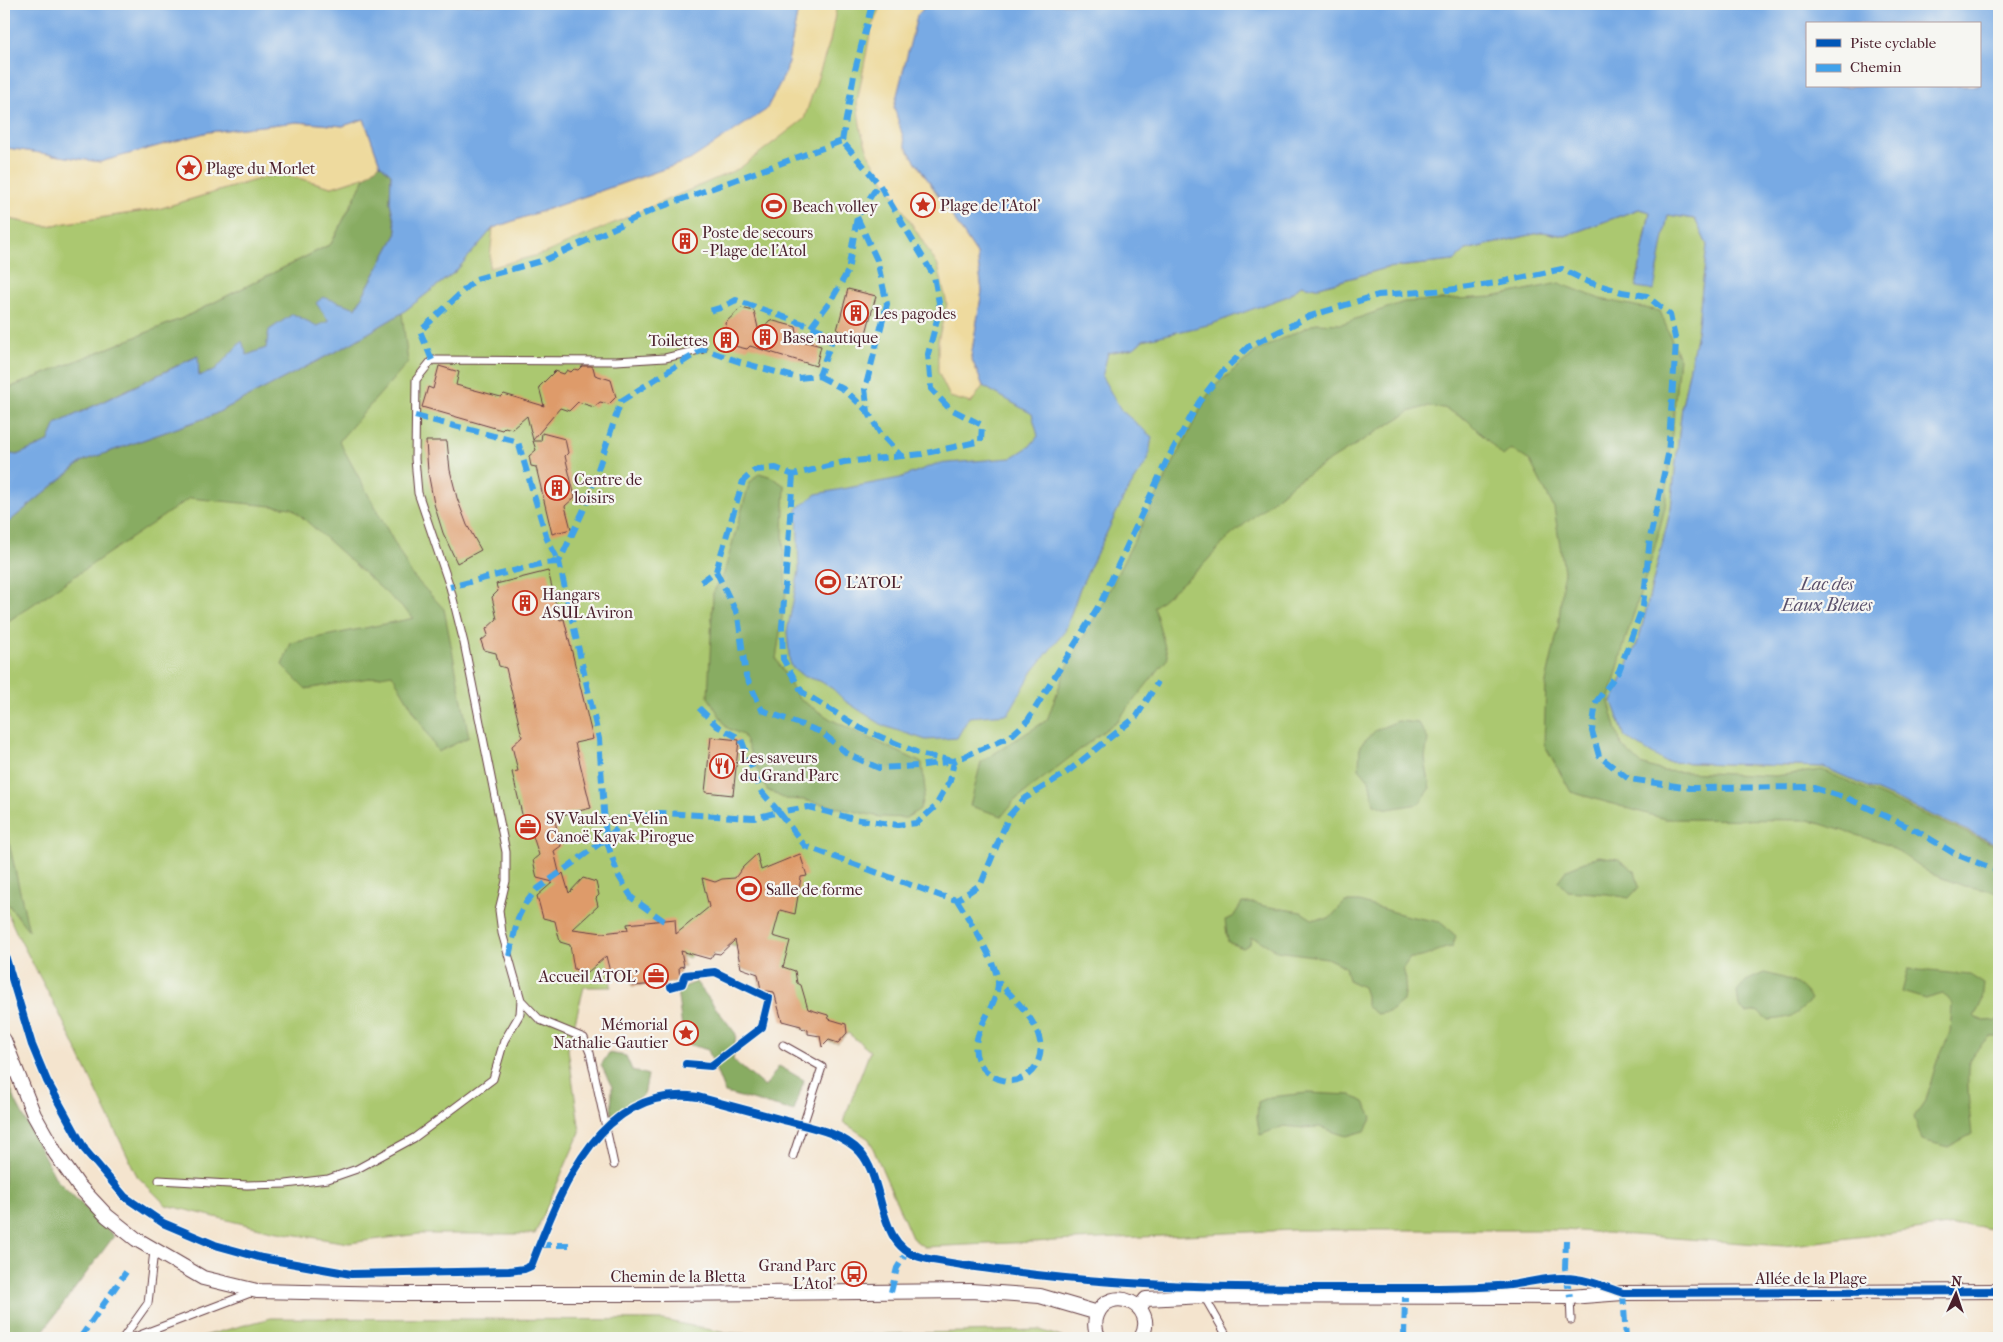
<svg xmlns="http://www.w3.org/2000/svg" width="2003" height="1342" font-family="'IM FELL French Canon',serif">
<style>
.green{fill:#abc86f;stroke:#7a744d}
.forest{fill:#88ac62;stroke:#696646}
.sand{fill:#eeda9e;stroke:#9c7c64}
.water{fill:#78aae4;stroke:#616488;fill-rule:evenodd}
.building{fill:#de9b6b}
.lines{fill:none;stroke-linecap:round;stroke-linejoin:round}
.service-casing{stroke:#643d43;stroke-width:9}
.minor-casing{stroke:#643d43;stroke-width:16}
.service{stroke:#fff;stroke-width:7}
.minor{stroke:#fff;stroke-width:14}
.quiet{stroke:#40a2eb;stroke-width:6;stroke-dasharray:12 6;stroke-linecap:butt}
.cycleway-casing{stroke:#f6f6f2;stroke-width:11}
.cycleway{stroke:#0057b8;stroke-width:8}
.labels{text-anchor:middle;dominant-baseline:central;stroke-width:4.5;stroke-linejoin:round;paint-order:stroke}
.poi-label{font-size:16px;fill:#4a1f2b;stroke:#f6f6f2;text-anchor:start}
.street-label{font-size:16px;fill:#4a1f2b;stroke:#f6f6f2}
.water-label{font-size:18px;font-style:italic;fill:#5a506c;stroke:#f6f6f2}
</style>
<rect width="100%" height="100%" fill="#f6f6f2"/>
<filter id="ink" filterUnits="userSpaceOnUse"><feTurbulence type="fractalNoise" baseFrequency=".02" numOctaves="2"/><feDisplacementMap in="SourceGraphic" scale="10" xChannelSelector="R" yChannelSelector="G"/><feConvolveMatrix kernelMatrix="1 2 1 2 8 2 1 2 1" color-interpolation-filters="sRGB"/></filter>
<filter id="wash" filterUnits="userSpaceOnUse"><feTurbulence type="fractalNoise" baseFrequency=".0096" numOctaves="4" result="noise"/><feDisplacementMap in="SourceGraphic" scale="20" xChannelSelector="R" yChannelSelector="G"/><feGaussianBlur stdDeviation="1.12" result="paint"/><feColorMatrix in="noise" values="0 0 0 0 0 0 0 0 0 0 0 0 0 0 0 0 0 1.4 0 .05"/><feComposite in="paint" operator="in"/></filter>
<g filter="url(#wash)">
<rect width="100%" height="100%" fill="#f4e4ce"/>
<path class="green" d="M 799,4 L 927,4 L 917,16 L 982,291 L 971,357 L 1108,353 L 1134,348 L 1143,340 L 1288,296 L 1301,285 L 1316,288 L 1386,268 L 1454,261 L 1466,250 L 1543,232 L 1565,236 L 1639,209 L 1650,211 L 1636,286 L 1668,215 L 1695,219 L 1707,245 L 1697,332 L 1682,406 L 1671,508 L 1639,639 L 1612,702 L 1665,762 L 1823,767 L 1999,845 L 1999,1232 L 1964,1224 L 1784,1246 L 1565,1230 L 1293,1230 L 924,1247 L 912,1238 L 869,1139 L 843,1122 L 870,1051 L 848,1033 L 838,1043 L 821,1040 L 819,1033 L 808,1034 L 808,1030 L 801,1028 L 800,1021 L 779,997 L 774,996 L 773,991 L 761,990 L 758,974 L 741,968 L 738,954 L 743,949 L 726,944 L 726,948 L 720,954 L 714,953 L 710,959 L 696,951 L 689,958 L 682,955 L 684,966 L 679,967 L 680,982 L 632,986 L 631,971 L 610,972 L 611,987 L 584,987 L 568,1049 L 580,1132 L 535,1234 L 419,1234 L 349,1243 L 272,1231 L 166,1205 L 137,1176 L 60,1015 L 17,934 L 4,905 L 4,526 L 83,461 L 211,416 L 350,344 L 402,313 L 456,271 L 493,228 L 786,72 Z
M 279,173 L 332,187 L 366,176 L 331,244 L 183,318 L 4,390 L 4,218 L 46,226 L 158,209 Z
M 271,1318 L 663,1320 L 726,1333 L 805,1336 L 1040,1330 L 1064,1338 L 196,1338 Z
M 1919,1334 L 1999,1334 L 1999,1338 L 1917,1338 Z"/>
<path class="forest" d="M 380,164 L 391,174 L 390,202 L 397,233 L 356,308 L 330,321 L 247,356 L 242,342 L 214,371 L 199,376 L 197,356 L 56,424 L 49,442 L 17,455 L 4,453 L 4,390 L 183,318 L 331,244 L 366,176 Z
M 1559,283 L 1600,299 L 1660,311 L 1679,358 L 1665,508 L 1653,554 L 1625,641 L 1609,702 L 1621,745 L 1641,764 L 1663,771 L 1775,776 L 1822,770 L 1999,847 L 1999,892 L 1964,886 L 1931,874 L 1888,845 L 1808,820 L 1665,819 L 1571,792 L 1544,744 L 1546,682 L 1558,629 L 1564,571 L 1554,508 L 1530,461 L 1511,449 L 1503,456 L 1467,420 L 1444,408 L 1425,407 L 1409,412 L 1295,482 L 1228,538 L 1201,567 L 1154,607 L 1168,658 L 1118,720 L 1014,801 L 1002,816 L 970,806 L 981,762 L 1047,720 L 1065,671 L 1102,604 L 1207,396 L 1217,384 L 1258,350 L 1316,323 L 1341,324 L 1404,302 L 1492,297 Z
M 402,313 L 408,362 L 339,441 L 412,575 L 444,609 L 469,737 L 438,752 L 392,674 L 306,689 L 282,665 L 291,643 L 414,618 L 292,508 L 190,498 L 4,624 L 4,526 L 83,461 L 211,416 L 350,344 Z
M 759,473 L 772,477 L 785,486 L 783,534 L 786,593 L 776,659 L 799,699 L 832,720 L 922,763 L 925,790 L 920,809 L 906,818 L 880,817 L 804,800 L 785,799 L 767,790 L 743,735 L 727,728 L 708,697 L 713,593 L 724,573 L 749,484 Z
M 1398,721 L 1418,723 L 1428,739 L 1425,758 L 1430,789 L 1419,804 L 1388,809 L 1374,804 L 1369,780 L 1359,768 L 1360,745 L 1376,730 Z
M 4,821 L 29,931 L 4,899 Z
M 1599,856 L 1618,859 L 1635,871 L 1639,887 L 1629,898 L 1607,894 L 1568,891 L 1558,881 L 1567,869 Z
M 1345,902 L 1359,902 L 1408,916 L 1440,922 L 1456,936 L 1452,947 C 1435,949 1428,959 1410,958 L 1403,968 L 1406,980 L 1403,1001 L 1389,1012 L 1377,1014 L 1366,1006 L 1366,996 L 1363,987 L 1348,980 L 1345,967 L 1327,958 L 1277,951 L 1257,939 L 1251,938 L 1250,944 L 1243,948 L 1228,942 L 1225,920 L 1233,917 L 1242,903 L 1255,903 L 1264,906 L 1301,912 L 1312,919 L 1329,919 Z
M 1908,969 L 1970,975 L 1984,984 L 1982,1001 L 1974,1017 L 1984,1021 L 1999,1020 L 1999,1037 L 1991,1037 C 1983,1043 1975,1050 1970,1059 C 1965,1069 1970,1120 1972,1134 L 1948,1147 L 1922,1140 L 1914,1117 L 1926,1099 L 1936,1064 L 1950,1032 L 1952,1004 L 1943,994 L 1925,999 L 1902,992 Z
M 1764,973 C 1785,978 1798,980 1811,999 C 1796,1017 1791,1018 1768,1020 L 1758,1011 L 1746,1013 L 1739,1007 L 1737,991 L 1746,981 Z
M 696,982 L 736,1034 L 733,1060 L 765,1087 L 779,1066 L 804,1080 L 794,1111 L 725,1093 L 708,1050 L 684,1043 L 677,990 Z
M 609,1053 L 626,1056 L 632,1070 L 648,1075 L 644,1095 L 611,1117 L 612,1087 L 601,1065 Z
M 4,1070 L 16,1102 L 56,1179 L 114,1236 L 41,1334 L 44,1338 L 4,1338 Z
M 1307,1093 L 1351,1095 L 1364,1102 L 1372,1117 L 1365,1131 L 1346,1136 L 1319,1127 L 1303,1128 L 1284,1126 L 1260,1135 L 1257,1118 L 1258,1102 L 1270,1097 Z"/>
<path class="sand" d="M 799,4 L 837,4 L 830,41 L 804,119 L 740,168 L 545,253 L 489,268 L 493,228 L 690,160 L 786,72 Z
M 881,4 L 927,4 L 917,16 L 906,147 L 977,254 L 982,291 L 971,357 L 983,386 L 971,403 L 950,397 L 938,372 L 938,340 L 947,304 L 938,266 L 870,157 L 861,131 L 857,103 L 871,29 Z
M 364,119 L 380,164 L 366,176 L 332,187 L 279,173 L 158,209 L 46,226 L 4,218 L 4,145 L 7,148 L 100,162 L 208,132 L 297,122 L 343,126 Z"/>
<path class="water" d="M 4,4 L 799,4 L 786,72 L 766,110 L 690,160 L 493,228 L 456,271 L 402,313 L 350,344 L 211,416 L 83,461 L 4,526 L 4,453 L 17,455 L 48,442 L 56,424 L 198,356 L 199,376 L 214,371 L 242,341 L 247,355 L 266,348 L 269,330 L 293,314 L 317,326 L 329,321 L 316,303 L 323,297 L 356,308 L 397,233 L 390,202 L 391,174 L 380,164 L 364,119 L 343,126 L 297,122 L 208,132 L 100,162 L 7,148 L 4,145 Z
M 927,4 L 1999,4 L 1999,845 L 1823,767 L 1665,762 L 1625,737 L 1612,702 L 1639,639 L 1671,508 L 1682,406 L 1697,332 L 1707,245 L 1695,219 L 1668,215 L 1654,290 L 1636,287 L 1650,212 L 1639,209 L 1565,236 L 1543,232 L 1466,250 L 1454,261 L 1386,268 L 1316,288 L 1301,285 L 1288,296 L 1212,324 L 1143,340 L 1134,348 L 1108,353 L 1102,377 L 1121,410 L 1152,437 L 1148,460 L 1125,495 L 1080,588 L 1065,631 L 1033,671 L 1008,714 L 969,717 L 957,738 L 926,740 L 884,726 L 845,701 L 833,689 L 820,681 L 803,676 L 790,665 L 787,632 L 799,571 L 797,509 L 816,494 L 900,478 L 936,464 L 1011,458 L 1030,446 L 1038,436 L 1032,414 L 983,386 L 971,357 L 982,291 L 977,254 L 906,147 L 894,107 L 917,16 ZM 1807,24 L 1979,24 L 1979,86 L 1807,86 Z"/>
<g id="blocks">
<path class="building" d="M 848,289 L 876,296 L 865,337 L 837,330 Z
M 741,308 L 754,311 L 759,332 L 770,320 L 796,327 L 798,340 L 821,346 L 816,366 L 750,346 L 747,349 L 730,345 L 725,323 Z
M 439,366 L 459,372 L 456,385 L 501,397 L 504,394 L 544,406 L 539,387 L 555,371 L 564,374 L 567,370 L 571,372 L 574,369 L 578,370 L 582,366 L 591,366 L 593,367 L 595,375 L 611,380 L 616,397 L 609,404 L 600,402 L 594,407 L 578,402 L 569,411 L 560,408 L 533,440 L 527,416 L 512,429 L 505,427 L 502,430 L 422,407 L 428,387 L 433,389 Z
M 542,433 L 565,439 L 568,453 L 565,456 L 575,497 L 565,506 L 571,529 L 552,534 L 536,467 L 531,466 L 529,456 L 536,450 L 533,441 L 541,441 Z
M 426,441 L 447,441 L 450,470 L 457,498 L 467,525 L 481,550 L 457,563 L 443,533 L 434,504 L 428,472 Z
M 548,571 L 560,620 L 564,619 L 593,739 L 575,743 L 591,808 L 554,817 L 561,846 L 554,851 L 560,876 L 563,873 L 569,893 L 583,878 L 596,882 L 599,895 L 596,898 L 598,906 L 573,929 L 603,933 L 628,930 L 627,924 L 675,919 L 676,934 L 709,907 L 702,878 L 715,882 L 722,879 L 735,878 L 743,867 L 757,854 L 761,870 L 800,854 L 807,876 L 801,877 L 795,914 L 780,910 L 773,936 L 790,941 L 783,967 L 795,971 L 797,983 L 801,985 L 808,1009 L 828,1015 L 829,1019 L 846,1024 L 847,1033 L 838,1043 L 829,1040 L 822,1047 L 820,1036 L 808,1034 L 808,1030 L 801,1028 L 801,1026 L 782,1021 L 774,992 L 761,990 L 758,974 L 741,968 L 735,940 L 720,954 L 714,953 L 710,959 L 681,951 L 684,966 L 679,967 L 680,982 L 632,986 L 631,971 L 610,972 L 606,956 L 587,973 L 574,969 L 570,945 L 560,942 L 555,921 L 543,918 L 537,896 L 553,882 L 537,878 L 533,860 L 539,855 L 531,830 L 526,831 L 512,772 L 518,771 L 512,746 L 522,737 L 506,668 L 499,666 L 496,653 L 484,650 L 481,641 L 488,635 L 486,629 L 497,619 L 492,597 L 498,591 L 496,584 Z
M 711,737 L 739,740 L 733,795 L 705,792 Z"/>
</g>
</g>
<g filter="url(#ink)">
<use href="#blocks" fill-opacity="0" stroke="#643d43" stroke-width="1"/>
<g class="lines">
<defs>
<path id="service" d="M 783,1045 L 822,1067 L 793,1156
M 614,1165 L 590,1053 L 584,1038 L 540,1020 L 521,1000 L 502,933 L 499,910 L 506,881 L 506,852 L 464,643 L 450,587 L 418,493 L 415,459 L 416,380 L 432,360 L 616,361 L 665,358 L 703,349
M 159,1180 L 247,1185 L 286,1184 L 328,1179 L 357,1169 L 414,1138 L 493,1079 L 504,1041 L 520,1014 L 521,1000
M 1204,1296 L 1228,1338
M 1570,1297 L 1571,1320
M 123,1338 L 148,1303 L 154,1251
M 132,1338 L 253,1292"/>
<path id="minor" d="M 4,1040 L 34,1115 L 56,1154 L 78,1185 L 107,1216 L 136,1239 L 203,1278 L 257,1291 L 395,1294 L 660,1294 L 971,1291 L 1040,1296 L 1098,1313
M 1139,1308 L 1146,1299 L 1204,1296 L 1570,1297 L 1623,1293 L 1999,1291
M 1099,1338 C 1095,1331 1094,1323 1097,1315 C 1109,1283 1160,1305 1141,1338"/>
</defs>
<use href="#service" class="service-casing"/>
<use href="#minor" class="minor-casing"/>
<use href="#service" class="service"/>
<use href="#minor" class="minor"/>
<path class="quiet" d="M 842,141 L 855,70 L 872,4
M 857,217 L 877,260 L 887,304 L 865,389 L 868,412 L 880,433 L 901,456
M 811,327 L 832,299 L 848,271 L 857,217 L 879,184
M 432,360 L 420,331 L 476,279 L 545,260 L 655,209 L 842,141 L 879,184 L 934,276 L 940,308 L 928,354 L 931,389 L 949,408 L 982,425 L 981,441 L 922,454 L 844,462 L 793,475 L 776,468 L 755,470 L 743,481 L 716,571 L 701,582
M 819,376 L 845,390 L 868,412
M 415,416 L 518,442 L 547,539 L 559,562 L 544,563 L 450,587
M 793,475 L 782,627 L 783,659 L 802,692 L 860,728 L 923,755 L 954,761
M 716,571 L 738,616 L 746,676 L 762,710 L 821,732 L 849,755 L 879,768 L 917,766 L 947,762
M 699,708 L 717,726 L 741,739 L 761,791 L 779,812 L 808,807 L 854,819 L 898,825 L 917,823 L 935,807 L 950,781 L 954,761 L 1011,736 L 1028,720 L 1101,602 L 1166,462 L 1199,402 L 1222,372 L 1248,347 L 1310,316 L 1378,295 L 1448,290 L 1496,283 L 1562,269 L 1588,282 L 1622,292 L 1647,296 L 1670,315 L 1676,342 L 1668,455 L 1650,538 L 1643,606 L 1619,671 L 1596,702 L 1592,731 L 1599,756 L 1629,779 L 1690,788 L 1811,787 L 1847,798 L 1917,831 L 1955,854 L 1999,871
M 957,900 C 967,916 999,966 998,984 C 997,1011 959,1043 984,1069 C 1012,1098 1051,1070 1038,1034 C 1031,1014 1013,997 999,983
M 664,921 L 632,898 L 618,875 L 606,839 L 599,739 L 559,562 L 586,505 L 621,401 L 703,349 L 740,362 L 798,378 L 819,376 L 831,343 L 829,333 L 736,300 L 720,308 L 709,311
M 509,956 L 518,918 L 525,904 L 536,890 L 606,839 L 627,819 L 661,813 L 754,818 L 779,812 L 805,846 L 941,896 L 957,900 L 981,884 L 1009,816 L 1024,799 L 1066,773 L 1137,716 L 1158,682
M 1566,1240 L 1565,1268 L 1570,1297
M 539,1245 L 569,1245
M 891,1292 L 897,1268 L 907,1252
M 1623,1293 L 1626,1338
M 80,1338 L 126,1272
M 1404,1338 L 1405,1297"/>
<defs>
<path id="cycleway" d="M 4,952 L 32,1045 L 47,1081 L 85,1150 L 125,1197 L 163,1223 L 215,1245 L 262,1258 L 351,1274 L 509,1271 L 524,1269 L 531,1266 C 560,1192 599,1083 698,1097 C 724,1104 750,1111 776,1118 C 803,1126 840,1130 860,1152 C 886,1181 876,1246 920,1257 C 952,1265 987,1268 1020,1273 C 1154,1290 1289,1288 1424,1288 C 1453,1288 1481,1288 1510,1285 C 1528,1283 1545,1277 1565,1278 C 1584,1278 1605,1287 1623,1293 L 1999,1291
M 671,987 L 682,984 L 685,975 L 715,972 L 769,998 L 762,1027 L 711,1066 L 686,1064"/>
</defs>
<use href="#cycleway" class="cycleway-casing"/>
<use href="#cycleway" class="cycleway"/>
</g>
</g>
<defs>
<symbol id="sight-ring" viewBox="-11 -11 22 22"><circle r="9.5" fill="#f6f6f2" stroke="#c8321e" stroke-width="1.5"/><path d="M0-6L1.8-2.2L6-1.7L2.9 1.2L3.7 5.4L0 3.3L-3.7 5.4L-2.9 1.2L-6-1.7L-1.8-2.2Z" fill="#c8321e"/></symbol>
<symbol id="stadium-ring" viewBox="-11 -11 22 22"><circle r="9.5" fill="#f6f6f2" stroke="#c8321e" stroke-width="1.5"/><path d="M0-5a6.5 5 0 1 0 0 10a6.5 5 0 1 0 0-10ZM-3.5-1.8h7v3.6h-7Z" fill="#c8321e"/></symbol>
<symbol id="building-ring" viewBox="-11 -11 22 22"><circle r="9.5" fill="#f6f6f2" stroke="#c8321e" stroke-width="1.5"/><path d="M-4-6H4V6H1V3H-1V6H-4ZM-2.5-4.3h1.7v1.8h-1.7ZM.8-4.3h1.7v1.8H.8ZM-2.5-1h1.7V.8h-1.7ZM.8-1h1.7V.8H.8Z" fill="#c8321e"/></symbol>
<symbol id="restaurant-ring" viewBox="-11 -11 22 22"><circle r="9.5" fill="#f6f6f2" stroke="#c8321e" stroke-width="1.5"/><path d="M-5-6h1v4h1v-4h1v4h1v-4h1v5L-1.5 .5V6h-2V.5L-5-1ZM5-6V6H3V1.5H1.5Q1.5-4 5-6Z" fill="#c8321e"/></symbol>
<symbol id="office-ring" viewBox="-11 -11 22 22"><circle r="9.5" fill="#f6f6f2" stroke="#c8321e" stroke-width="1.5"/><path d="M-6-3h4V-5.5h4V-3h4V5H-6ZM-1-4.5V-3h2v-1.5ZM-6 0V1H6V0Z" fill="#c8321e"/></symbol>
<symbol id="bus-ring" viewBox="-11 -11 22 22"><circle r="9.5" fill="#f6f6f2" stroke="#c8321e" stroke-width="1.5"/><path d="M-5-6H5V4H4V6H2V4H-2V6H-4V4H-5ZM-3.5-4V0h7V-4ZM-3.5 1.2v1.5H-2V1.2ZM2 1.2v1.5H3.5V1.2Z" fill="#c8321e"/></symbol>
</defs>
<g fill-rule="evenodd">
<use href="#sight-ring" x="175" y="154" width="28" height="28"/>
<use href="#sight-ring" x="909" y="191" width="28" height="28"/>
<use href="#stadium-ring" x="760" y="192" width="28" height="28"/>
<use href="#building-ring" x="671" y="227" width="28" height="28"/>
<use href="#building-ring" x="842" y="299" width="28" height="28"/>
<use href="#building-ring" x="751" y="323" width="28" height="28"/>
<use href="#building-ring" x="712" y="326" width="28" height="28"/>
<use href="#building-ring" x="543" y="474" width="28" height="28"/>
<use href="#stadium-ring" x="814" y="568" width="28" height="28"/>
<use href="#building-ring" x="511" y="589" width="28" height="28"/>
<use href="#restaurant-ring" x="708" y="752" width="28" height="28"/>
<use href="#office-ring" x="514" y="813" width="28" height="28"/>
<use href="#stadium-ring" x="735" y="875" width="28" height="28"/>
<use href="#office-ring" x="642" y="962" width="28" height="28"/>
<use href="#sight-ring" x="672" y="1019" width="28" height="28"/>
<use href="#bus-ring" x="840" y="1260" width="28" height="28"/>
</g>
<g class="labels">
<g class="poi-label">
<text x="206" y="168">Plage du Morlet</text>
<text x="940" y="205">Plage de l'Atol'</text>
<text x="792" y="206">Beach volley</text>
<text x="702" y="232">Poste de secours<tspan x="702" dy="18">- Plage de l'Atol</tspan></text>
<text x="874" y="313">Les pagodes</text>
<text x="782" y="337">Base nautique</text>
<text x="708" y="340" text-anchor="end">Toilettes</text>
<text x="574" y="479">Centre de<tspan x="574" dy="18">loisirs</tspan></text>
<text x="846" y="582">L'ATOL'</text>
<text x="542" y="594">Hangars<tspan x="542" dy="18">ASUL Aviron</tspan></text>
<text x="740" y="757">Les saveurs<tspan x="740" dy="18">du Grand Parc</tspan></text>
<text x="546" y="818">SV Vaulx-en-Velin<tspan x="546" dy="18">Canoë Kayak Pirogue</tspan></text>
<text x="766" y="889">Salle de forme</text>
<text x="638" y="976" text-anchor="end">Accueil ATOL'</text>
<text x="668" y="1024" text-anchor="end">Mémorial<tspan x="668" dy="18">Nathalie-Gautier</tspan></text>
<text x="836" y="1265" text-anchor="end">Grand Parc<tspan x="836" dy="18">L'Atol'</tspan></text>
</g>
<g class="street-label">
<text x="678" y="1276">Chemin de la Bletta</text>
<text x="1811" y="1278">Allée de la Plage</text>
</g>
<g class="water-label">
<text x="1827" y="584">Lac des<tspan x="1827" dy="21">Eaux Bleues</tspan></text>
</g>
</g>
<rect width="2003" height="1342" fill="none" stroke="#f6f6f2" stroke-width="20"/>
<rect x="1806" y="22" width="175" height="65" fill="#f6f6f2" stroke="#b1a0a2"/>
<rect x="1816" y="39" width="25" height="8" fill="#0057b8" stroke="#b1a0a2"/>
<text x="1850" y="48" font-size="15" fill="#4a1f2b">Piste cyclable</text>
<rect x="1816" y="64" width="25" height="8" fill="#40a2eb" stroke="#b1a0a2"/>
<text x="1850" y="72" font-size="15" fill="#4a1f2b">Chemin</text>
<g transform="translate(1956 1294) rotate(3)" stroke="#f6f6f2" stroke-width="4" paint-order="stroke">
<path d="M0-4L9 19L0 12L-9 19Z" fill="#4a1f2b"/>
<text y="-8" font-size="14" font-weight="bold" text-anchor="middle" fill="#4a1f2b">N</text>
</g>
</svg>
